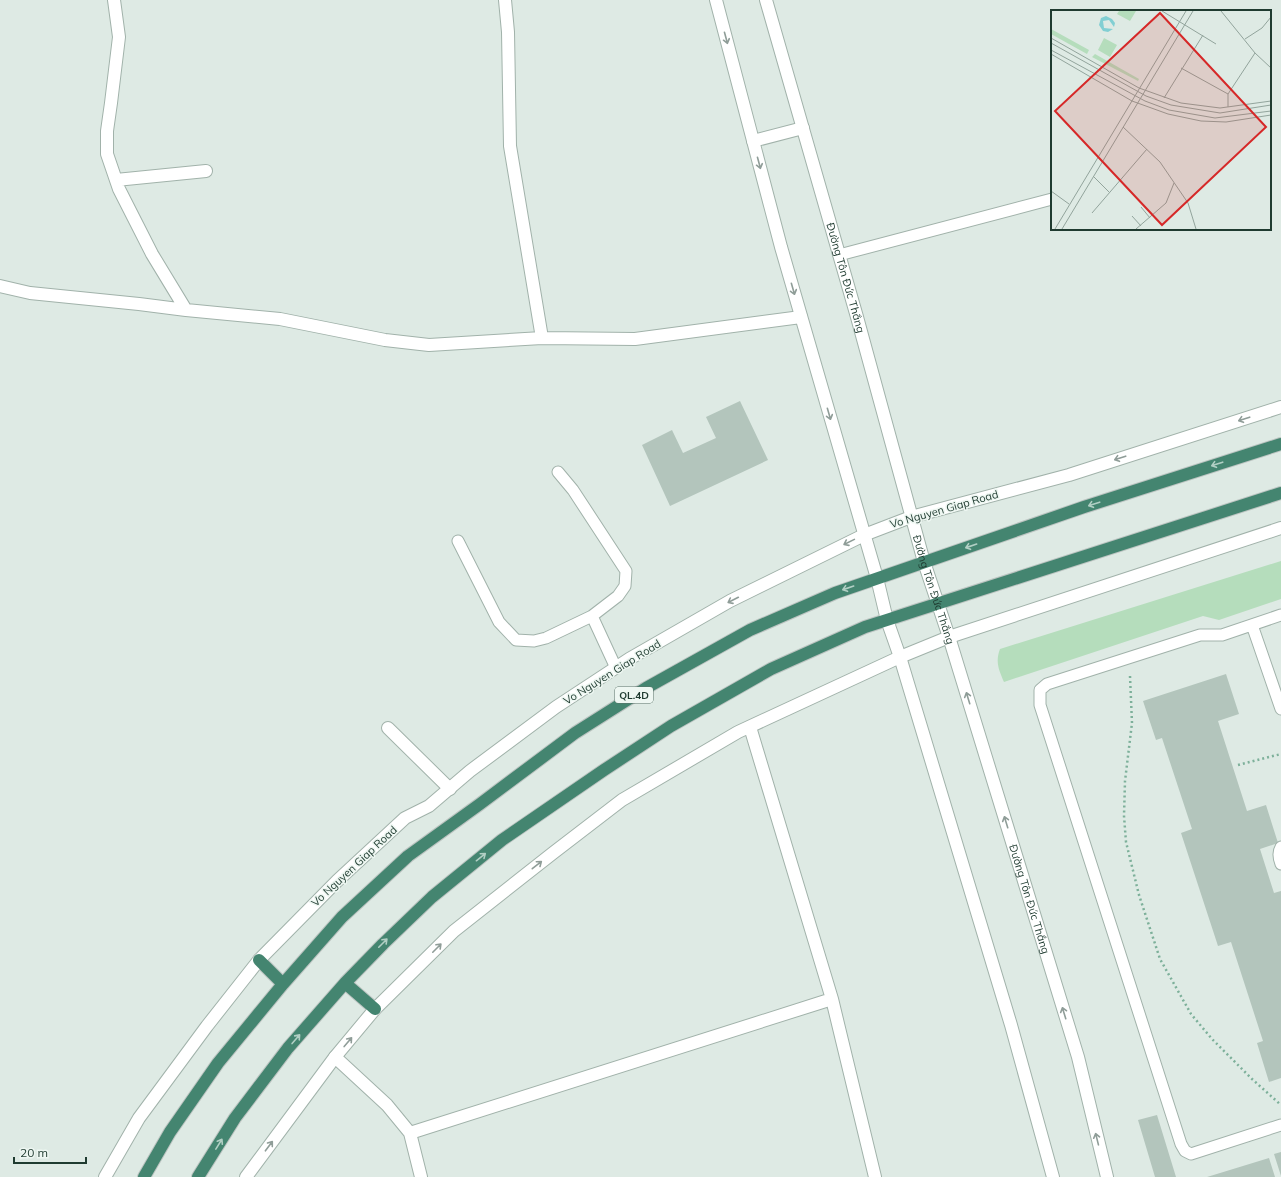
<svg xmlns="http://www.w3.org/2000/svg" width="1281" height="1177" font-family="Mulish,sans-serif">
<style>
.green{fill:#b5ddbc}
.building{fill:#b3c5bc}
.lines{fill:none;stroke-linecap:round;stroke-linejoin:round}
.service-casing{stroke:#a1b2aa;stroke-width:13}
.minor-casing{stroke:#a1b2aa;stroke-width:14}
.tertiary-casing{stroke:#a1b2aa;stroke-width:14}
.trunk-casing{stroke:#bcc4c1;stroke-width:14}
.path{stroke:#7db09a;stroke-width:2.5;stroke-dasharray:2 3;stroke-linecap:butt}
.service{stroke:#fff;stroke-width:11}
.minor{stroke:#fff;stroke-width:12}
.tertiary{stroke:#fff;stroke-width:12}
.trunk{stroke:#448570;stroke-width:12}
.oneway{stroke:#8f9d98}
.oneway2{stroke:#b2cfc4}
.labels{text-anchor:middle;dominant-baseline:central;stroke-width:3;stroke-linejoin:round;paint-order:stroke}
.shield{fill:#eef7f2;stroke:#5d736a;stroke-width:1}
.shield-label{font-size:10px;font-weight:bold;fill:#1f3b30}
.street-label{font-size:11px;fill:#1f3b30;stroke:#eef7f2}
.inset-road{fill:none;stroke:#92a49c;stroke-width:1}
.view{fill:#d62828;fill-opacity:0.15;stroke:#d62828;stroke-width:2}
.inset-edge{fill:none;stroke:#1f3b30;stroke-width:2}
</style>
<rect width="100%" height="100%" fill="#deeae4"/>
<path class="green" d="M 1281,561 L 1281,599 L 1219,620 L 1203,616 L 1004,682 C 999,670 995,662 1000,649 Z"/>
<path class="building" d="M 740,401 L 768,460 L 670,506 L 642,445 L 672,430 L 683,453 L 716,438 L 706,417 Z
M 1226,674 L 1239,714 L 1218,721 L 1247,811 L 1266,805 L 1278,843 L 1260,849 L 1274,893 L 1281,891 L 1281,1078 L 1269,1082 L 1257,1043 L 1263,1041 L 1231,942 L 1218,946 L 1181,833 L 1192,829 L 1162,738 L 1156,740 L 1143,701 Z
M 1157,1115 L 1176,1177 L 1155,1177 L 1138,1120 Z
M 1281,1152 L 1281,1176 L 1274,1154 Z
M 1269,1158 L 1275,1177 L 1207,1177 Z"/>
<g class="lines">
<defs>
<path id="service" d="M 839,255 L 1052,199
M 558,472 L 573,490 L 626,571 L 625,586 L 618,596 L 592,616 L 616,668
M 458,541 L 499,622 L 516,640 L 534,641 L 546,638 L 592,616
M 1281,615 L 1222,635 L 1200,635 L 1047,684 L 1040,690 L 1040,705 L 1181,1144 L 1185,1151 L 1191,1154 L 1281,1125
M 1252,625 L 1281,709
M 1281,847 C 1278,852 1279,859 1281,864"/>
<path id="minor" d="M 114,0 L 119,37 L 111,103 L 107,131 L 107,154 L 119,189 L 152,254 L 186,310
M 505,0 L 508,32 L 510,146 L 542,338
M 116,180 L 206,171
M 0,286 L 30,293 L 139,304 L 186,310 L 280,319 L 385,340 L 429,345 L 542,338 L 635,339 L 801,317
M 750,727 L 832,999 L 875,1177
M 388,728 L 450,789
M 335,1057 L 387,1105 L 410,1133 L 421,1177
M 410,1133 L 832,999"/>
<g id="tertiary">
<path d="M 716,0 L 781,247 L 877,578 L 887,620 L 900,657 L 1011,1025 L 1053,1177"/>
<path id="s1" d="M 766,0 L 857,317 L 924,562 L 949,637 L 1078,1057 L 1107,1177"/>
<path d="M 753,141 L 803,128"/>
<path d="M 105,1177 L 139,1118 L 207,1026 L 259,960 L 337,881 L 405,818 L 429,806 L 470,771 L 556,707 L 629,659 L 730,601 L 864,535 L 911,517 L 1069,475 L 1281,407"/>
<path d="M 246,1177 L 335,1057 L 375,1009 L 454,931 L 553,853 L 622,800 L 738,732 L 900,657 L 949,637 L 1281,528"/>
</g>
<path id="trunk" d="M 259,960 L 283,984
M 345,983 L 375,1009
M 144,1177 L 170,1132 L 218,1063 L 283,984 L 342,917 L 408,856 L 480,804 L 575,733 L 646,688 L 750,630 L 835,593 L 1084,507 L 1281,444
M 198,1177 L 235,1118 L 288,1048 L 345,983 L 383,944 L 432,897 L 502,840 L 604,770 L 671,726 L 771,669 L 865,627 L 1281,493"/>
</defs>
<use href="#service" class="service-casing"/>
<use href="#minor" class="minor-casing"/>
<use href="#tertiary" class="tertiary-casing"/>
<use href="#trunk" class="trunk-casing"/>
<path class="path" d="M 1130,676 L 1132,723 L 1125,781 L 1124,816 L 1126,842 L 1139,895 L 1160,959 L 1191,1014 L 1212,1039 L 1252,1079 L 1281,1105
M 1238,765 L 1281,754"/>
<use href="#service" class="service"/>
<use href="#minor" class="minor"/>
<use href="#tertiary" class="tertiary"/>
<use href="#trunk" class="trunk"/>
</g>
<defs><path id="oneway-shaft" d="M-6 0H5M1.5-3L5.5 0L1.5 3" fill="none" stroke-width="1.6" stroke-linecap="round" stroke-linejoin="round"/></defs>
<g class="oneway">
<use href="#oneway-shaft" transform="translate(726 38) rotate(75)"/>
<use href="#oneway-shaft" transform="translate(759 163) rotate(75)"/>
<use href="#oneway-shaft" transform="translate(793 289) rotate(74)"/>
<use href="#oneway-shaft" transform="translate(829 414) rotate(74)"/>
<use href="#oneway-shaft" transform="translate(1244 419) rotate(162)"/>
<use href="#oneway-shaft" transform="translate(1120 458) rotate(162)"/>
<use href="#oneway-shaft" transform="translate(849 542) rotate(154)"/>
<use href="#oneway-shaft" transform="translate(733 600) rotate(153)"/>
<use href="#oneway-shaft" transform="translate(968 698) rotate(-107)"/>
<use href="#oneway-shaft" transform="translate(1006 822) rotate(-107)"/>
<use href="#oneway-shaft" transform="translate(537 865) rotate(-38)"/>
<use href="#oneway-shaft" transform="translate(437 948) rotate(-45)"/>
<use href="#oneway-shaft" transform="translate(1064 1013) rotate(-107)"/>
<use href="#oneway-shaft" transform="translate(348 1042) rotate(-50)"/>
<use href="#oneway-shaft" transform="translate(1097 1139) rotate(-104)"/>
<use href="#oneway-shaft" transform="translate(269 1146) rotate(-53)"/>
</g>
<g class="oneway2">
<use href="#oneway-shaft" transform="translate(1217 464) rotate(162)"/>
<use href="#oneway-shaft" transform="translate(1094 504) rotate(162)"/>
<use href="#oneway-shaft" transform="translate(971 546) rotate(161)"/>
<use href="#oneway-shaft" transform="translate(848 588) rotate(161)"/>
<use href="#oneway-shaft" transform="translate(481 857) rotate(-39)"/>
<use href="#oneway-shaft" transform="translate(383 943) rotate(-45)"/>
<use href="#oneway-shaft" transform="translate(296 1039) rotate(-49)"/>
<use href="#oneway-shaft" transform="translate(219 1144) rotate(-58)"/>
</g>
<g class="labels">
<rect class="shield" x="615" y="687" width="38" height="16" rx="3"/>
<g class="shield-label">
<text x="634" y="695">QL.4D</text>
</g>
<g class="street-label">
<text stroke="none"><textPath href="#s1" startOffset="289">Đường Tôn Đức Thắng</textPath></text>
<text transform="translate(944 509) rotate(-16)">Vo Nguyen Giap Road</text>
<text stroke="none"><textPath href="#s1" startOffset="613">Đường Tôn Đức Thắng</textPath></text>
<text transform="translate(612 672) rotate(-32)">Vo Nguyen Giap Road</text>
<text transform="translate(354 866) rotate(-43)">Vo Nguyen Giap Road</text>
<text stroke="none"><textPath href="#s1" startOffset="937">Đường Tôn Đức Thắng</textPath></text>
</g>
</g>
<g transform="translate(1051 10)">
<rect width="220" height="220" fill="#deeae4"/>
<path d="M 68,1 L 85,1 L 79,11 L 66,4 ZM 0,19 L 38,40 L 36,44 L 0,24 ZM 53,28 L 66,35 L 59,47 L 47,40 ZM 44,44 L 88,69 L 87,71 L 41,47 Z" fill="#b5ddbc"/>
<path d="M 55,6 L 61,9 L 64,13 L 63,17 L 58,10 L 52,11 L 53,18 L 62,19 L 57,22 L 52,21 L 48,15 L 50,8 Z" fill="#82cfd3"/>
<path class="inset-road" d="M 111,1 L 165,34M 170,1 L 204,43 L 220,58M 0,28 L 88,78 L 130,93 L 169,98 L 220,91M 194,29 L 211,18 L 220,7M 0,33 L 95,86 L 120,95 L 169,103 L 220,95M 0,40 L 94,91 L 118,100 L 164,108 L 220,101M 0,44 L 81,91 L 117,104 L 150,111 L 175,112 L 220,105M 130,58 L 177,84M 113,88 L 152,25M 177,97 L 177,84 L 204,43M 72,117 L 109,152 L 137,193 L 145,219M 42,166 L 58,182M 0,181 L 18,194M 90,197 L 99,208M 41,203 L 96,139M 81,206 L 90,216M 4,219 L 135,1M 11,219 L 142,1M 85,219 L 115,193 L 123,173"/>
<path class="view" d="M 109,3 L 215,117 L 111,215 L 4,101 Z"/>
<rect width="220" height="220" class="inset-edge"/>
</g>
<path d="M14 1157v6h72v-6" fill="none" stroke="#1f3b30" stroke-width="2"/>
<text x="20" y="1157" font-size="12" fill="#1f3b30" stroke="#eef7f2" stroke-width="3" paint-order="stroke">20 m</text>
</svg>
